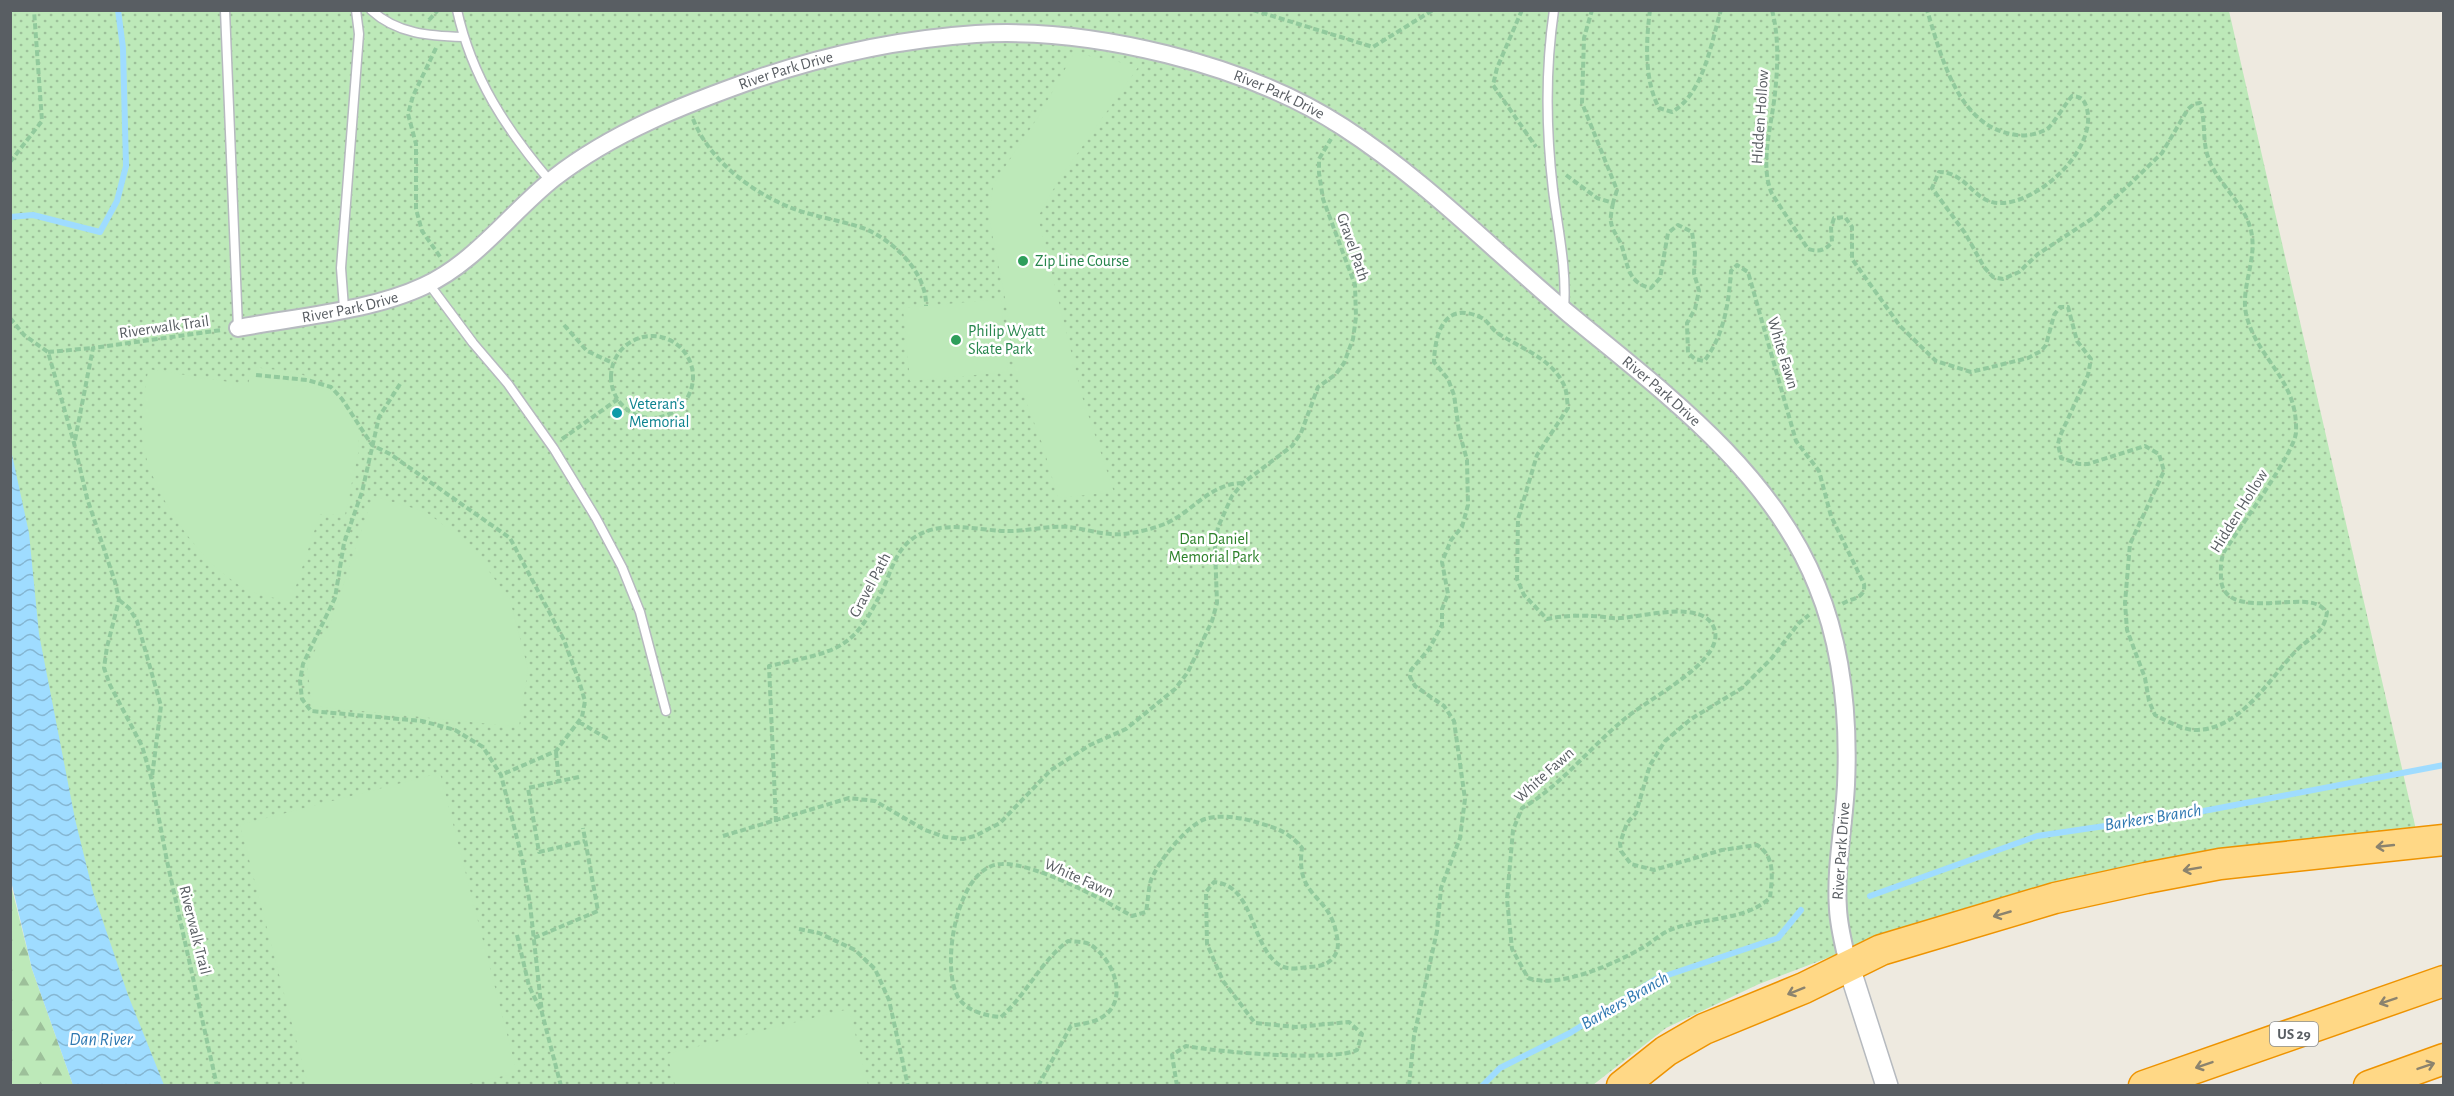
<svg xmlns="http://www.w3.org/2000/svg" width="2454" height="1096" font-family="'Alegreya Sans',sans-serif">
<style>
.green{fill:url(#green-dots)}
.forest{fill:url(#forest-firs)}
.pitch{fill:#bde9b9}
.water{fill:url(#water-waves)}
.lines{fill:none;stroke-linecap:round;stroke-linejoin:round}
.stream{stroke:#9fdcff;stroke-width:6}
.service-casing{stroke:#b6babf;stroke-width:11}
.minor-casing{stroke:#b6babf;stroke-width:20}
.tertiary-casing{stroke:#b6babf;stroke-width:24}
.motorway-casing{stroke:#ee9300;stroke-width:33}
.path{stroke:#92ca9d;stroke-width:4;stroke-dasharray:6 3;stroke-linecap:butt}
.service{stroke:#fff;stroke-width:8}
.minor{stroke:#fff;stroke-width:16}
.tertiary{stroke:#fff;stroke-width:21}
.motorway{stroke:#ffd886;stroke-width:30}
.oneway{stroke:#8b836e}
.leisure-dot{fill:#2e9e5b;stroke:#fff;stroke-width:2}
.culture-dot{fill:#0f9aa8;stroke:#fff;stroke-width:2}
.labels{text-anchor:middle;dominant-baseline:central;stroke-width:5;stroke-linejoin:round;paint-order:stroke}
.shield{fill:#fff;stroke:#8b8e92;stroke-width:1.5}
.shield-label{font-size:15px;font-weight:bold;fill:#595e63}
.street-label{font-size:16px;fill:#595e63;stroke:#fff}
.leisure-label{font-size:16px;fill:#27864d;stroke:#fff;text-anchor:start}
.culture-label{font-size:16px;fill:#0d838f;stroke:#fff;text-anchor:start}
.park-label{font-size:16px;fill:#2c822a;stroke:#fff}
.water-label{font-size:18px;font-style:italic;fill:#3079b2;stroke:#fff}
</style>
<defs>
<pattern id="green-dots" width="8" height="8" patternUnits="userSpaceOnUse" patternTransform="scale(1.5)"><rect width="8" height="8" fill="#bde9b9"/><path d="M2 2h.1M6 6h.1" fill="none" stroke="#9dc09a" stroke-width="1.8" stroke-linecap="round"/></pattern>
<pattern id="forest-firs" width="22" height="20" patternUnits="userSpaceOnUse" patternTransform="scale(1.5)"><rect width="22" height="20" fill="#bde9b9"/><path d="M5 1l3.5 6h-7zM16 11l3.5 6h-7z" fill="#9dc09a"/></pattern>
<pattern id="water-waves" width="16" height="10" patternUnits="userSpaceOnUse" patternTransform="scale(1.5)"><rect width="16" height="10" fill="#9fdcff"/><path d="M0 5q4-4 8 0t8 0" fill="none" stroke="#85b6d2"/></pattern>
</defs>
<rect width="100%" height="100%" fill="#eeeae0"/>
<path class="green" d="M 10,11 L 2229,11 L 2417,834 L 1914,925 L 1759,984 L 1666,1028 L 1593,1085 L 146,1085 L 78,868 L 11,565 Z"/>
<path class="forest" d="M 10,881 L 32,969 L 73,1085 L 11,1085 Z"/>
<path class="pitch" d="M 1074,53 L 1139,66 L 1058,181 L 1038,217 L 1082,396 L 1114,492 L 1058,498 L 1043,446 L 1015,372 L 1006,303 L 989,218 L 993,185 L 1040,114 Z
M 1001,299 L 1008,372 L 910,381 L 903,308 Z
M 252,367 L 295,372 L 338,388 L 358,420 L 359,449 L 345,515 L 320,514 L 291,601 C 278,598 262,597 250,591 C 203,569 151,494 143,443 C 139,423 146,390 148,369 L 248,385 Z
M 373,496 L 426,512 L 469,544 L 510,600 L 528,669 L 519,727 L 312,706 L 307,664 L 329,627 Z
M 440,773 L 517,1073 L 463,1085 L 308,1085 L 240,825 Z
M 849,1009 L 868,1085 L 675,1085 L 667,1054 Z"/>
<path class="water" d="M 11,450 L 29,533 L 39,634 L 75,819 L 93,892 L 128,995 L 164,1085 L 73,1085 L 32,969 L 11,881 Z"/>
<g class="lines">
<path class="stream" d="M 10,217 L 33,215 L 100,232 L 117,201 L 126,166 L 123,48 L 118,10
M 1870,896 L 2037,836 L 2193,813 L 2444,765
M 1482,1086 L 1500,1068 L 1570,1033 L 1656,979 L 1778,938 L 1801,910"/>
<defs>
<path id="service" d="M 225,10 L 238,328
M 371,10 C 397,34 430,36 463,37
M 457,10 C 472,78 506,129 550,181
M 1554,10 C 1545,71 1546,130 1553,190 C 1558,230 1567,269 1564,309
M 429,284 L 473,343 L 508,384 L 554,449 L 596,518 L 622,567 L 640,612 L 666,711
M 344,308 L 341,268 L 359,34 L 356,10"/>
<g id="minor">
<path id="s1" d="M 238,328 C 296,317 371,311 424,286 C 475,263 511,212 554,178 C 613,132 685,104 756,79 C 826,55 902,39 976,34 C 1092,27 1246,64 1343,127 C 1424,179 1495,252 1569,314 C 1662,391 1771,470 1817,586 C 1843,649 1849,717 1846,785 C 1844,826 1835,867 1838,909 C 1839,928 1844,946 1848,964"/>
</g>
<path id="tertiary" d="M 1848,964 L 1887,1086"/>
<path id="motorway" d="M 1622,1086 L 1666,1051 L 1704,1029 L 1804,988 L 1881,950 L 2055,898 L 2146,878 L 2220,864 L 2444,840
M 2144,1086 L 2444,981
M 2369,1086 L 2444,1059"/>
</defs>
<use href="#service" class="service-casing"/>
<use href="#minor" class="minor-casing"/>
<use href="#tertiary" class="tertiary-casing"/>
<use href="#motorway" class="motorway-casing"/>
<path class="path" d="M 1253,10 L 1373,47 L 1433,10
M 1522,10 L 1497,68 L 1493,85 L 1536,147
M 1650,10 C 1646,41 1644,80 1659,108 L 1672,112 C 1704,93 1711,43 1721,10
M 1772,10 C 1779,37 1778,66 1775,93 C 1772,124 1759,165 1772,194 L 1808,249 C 1818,252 1825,251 1832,242 L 1831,228 L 1834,218 L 1845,217 L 1852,227 L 1852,259 L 1900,326 L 1936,361 L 1971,372 L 2028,358 L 2041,351 L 2046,345 L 2054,315 L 2060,307 L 2068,307 L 2077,341 L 2091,359 L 2088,375 L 2060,436 L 2058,444 L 2061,458 L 2079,464 L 2088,464 L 2145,446 L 2159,454 L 2164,471 L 2130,544 L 2125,603 L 2127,630 L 2145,678 L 2149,701 L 2155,715 C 2167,721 2181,729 2194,730 C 2239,731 2268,681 2294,653 C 2308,637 2324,636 2327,612 C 2324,609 2320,605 2316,604 C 2293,595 2225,619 2221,580 C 2221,569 2220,562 2224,552 C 2237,531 2296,451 2296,432 C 2298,381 2261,362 2248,321 C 2238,293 2256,265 2252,236 C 2248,205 2218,186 2208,157 C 2202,140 2206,121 2200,103 L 2194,104 L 2188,109 L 2162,153 L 2132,182 L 2093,218 L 2038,254 L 2019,272 L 2003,279 L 1993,277 L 1984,267 L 1965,233 L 1932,188 L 1939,172 C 1968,172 1974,205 2002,203 C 2040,202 2097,149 2087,109 C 2084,99 2082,97 2072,96 C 2066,103 2052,126 2047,129 C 2036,135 2023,137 2011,134 C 1957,124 1941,55 1927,10
M 429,20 L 438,10
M 436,48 L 413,96 L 408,114 L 416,144 L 416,209 L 422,231 L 441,258
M 693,119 C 710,162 755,195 797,210 C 820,218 845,221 868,230 C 896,243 927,274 926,306
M 10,162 L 42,121 L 34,10
M 1566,175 L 1597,198 L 1613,203 L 1617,190 L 1582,103 L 1584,38 L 1592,10
M 1613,203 C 1612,209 1610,217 1611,222 C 1612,230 1618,237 1621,244 C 1628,262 1626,283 1651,288 L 1660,278 L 1668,233 L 1678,225 L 1692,232 L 1695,253 L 1694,273 L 1699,291 L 1695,309 L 1687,323 L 1688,353 L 1695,359 L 1704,361 C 1724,336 1729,302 1731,271 L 1737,265 L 1748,272 L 1796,441 L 1819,471 L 1831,516 L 1864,584 C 1866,599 1851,598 1842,604
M 10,318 L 24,335 L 48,352 L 74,443 L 87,498 L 115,582 L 119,600 L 107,647 L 104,668 L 110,685 L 142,746 L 151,777 L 167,861 L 217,1086
M 564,325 L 587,351 L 613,363
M611 377a41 41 0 1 1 82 0a41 41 0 1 1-82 0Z
M 48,352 L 93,348
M 256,375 L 307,380 L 331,387 L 342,399 L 372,445 L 390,454 L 510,538 L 564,640 L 580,684 L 585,701 L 582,717 L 556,751 L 501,775
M 400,384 L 379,417 L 362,492 L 344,543 L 335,598 L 303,664 L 300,681 L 302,699 L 311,711 L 422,721 L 455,730 L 483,747 L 501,775 L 522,858 L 530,904 L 542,1013 L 561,1086
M 562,439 L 618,399
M 75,440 L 93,348 L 222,330
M 119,600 L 129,608 L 137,621 L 161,706 L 152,777
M 579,722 L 608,739
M 556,752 L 559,782
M 579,777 L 528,788 L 539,852 L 585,841
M 776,822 L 769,666 C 840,650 854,652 886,582 C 892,567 898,549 912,539 C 939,519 975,530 1005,531 C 1026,532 1048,525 1069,527 C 1086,529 1106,536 1123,534 C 1136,533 1156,528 1167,523 C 1194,510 1210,484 1242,483
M 723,836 L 849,798 L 875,801 L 925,830 L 945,837 L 963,839 L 975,836 L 1000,823 L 1051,770 L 1090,745 L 1126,729 L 1175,689 L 1188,672 L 1212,621 L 1217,603 L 1215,547 L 1218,527 L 1232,496 L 1243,483 L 1292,446 L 1301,433 L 1318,387 L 1336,374 L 1344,363 L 1353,339 L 1356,317 L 1355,285 L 1323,199 L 1319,173 L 1319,159 L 1331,139
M 799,929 L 819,933 L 855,950 L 875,969 L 889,1000 L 908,1086
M 517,935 L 529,986 L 540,1009
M 534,938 L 598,911 L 583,828
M 1038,1086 L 1071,1026 C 1080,1024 1091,1023 1099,1019 C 1131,1003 1114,960 1091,945 C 1085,941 1076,942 1068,941 C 1040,962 1027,994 1001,1017 C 986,1016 966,1011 958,997 C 940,966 957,864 1002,864 C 1035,863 1102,899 1132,916 L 1146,912 C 1148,902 1148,890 1151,880 C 1158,862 1186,826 1205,819 C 1221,814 1244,818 1259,823 C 1277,828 1290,833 1302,848 C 1295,898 1328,893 1336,932 C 1338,942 1340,949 1333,958 C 1326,966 1319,966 1309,967 C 1299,968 1287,971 1278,964 C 1250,943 1254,885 1214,882 L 1206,892 L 1207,944 L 1223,981 L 1255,1023 L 1296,1027 L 1349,1022 L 1362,1034 L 1357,1050 C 1333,1062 1217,1052 1186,1046 L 1172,1055 L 1177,1086
M 1409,1086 L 1414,1036 L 1437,931 L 1441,888 L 1460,838 L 1465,799 L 1454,721 L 1444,706 L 1415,686 L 1410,677 L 1411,670 L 1429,649 L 1442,625 L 1442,609 L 1448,594 L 1442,562 L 1451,540 L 1462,527 L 1468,505 L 1467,460 L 1459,431 L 1454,395 L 1448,379 L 1434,362 C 1435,332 1445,300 1482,318 C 1489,322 1492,330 1499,334 C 1522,349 1551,358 1564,385 C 1567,391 1567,401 1568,408 L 1537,455 L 1518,519 L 1517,579 L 1524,595 L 1547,619 C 1562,616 1578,615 1593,616 C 1602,616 1611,619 1620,618 C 1643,617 1703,599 1714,628 C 1717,636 1715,643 1711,650 C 1694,677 1647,700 1622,721 C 1590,748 1558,788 1522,808 L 1513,830 L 1507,899 L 1512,949 L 1528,978 C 1559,989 1614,964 1642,948 C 1651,943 1660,934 1670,930 C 1702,917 1743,922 1770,898 C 1772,878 1776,857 1757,845 L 1722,850 L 1654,870 L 1631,864 L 1621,851 L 1620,843 L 1627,823 L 1636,813 L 1650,765 L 1665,741 L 1691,719 L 1742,688 L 1771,659 L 1799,623 L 1809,615"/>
<use href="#service" class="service"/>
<use href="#minor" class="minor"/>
<use href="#tertiary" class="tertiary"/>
<use href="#motorway" class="motorway"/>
</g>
<defs><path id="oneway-shaft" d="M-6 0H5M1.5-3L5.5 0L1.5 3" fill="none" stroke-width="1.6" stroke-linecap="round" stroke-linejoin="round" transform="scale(1.5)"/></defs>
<g class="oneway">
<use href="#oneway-shaft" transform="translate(2385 846) rotate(174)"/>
<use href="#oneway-shaft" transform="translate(2192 869) rotate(170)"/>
<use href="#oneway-shaft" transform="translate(2002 914) rotate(164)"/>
<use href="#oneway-shaft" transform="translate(1796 991) rotate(158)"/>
<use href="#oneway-shaft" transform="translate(2388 1001) rotate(161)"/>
<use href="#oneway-shaft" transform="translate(2204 1065) rotate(161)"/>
<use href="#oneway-shaft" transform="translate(2426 1066) rotate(-19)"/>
</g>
<g class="leisure-dot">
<circle cx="1023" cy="261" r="6"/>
<circle cx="956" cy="340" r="6"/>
</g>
<circle class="culture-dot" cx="617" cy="413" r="6"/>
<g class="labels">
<rect class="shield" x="2270" y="1022" width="48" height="24" rx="4.5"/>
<g class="shield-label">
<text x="2294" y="1034">US 29</text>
</g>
<g class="street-label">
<text stroke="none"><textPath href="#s1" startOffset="618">River Park Drive</textPath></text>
<text stroke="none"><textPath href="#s1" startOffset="1124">River Park Drive</textPath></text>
<text transform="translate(1760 117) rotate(-86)">Hidden Hollow</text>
<text transform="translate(1353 247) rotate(71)">Gravel Path</text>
<text stroke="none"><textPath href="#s1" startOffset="114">River Park Drive</textPath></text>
<text transform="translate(164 327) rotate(-8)">Riverwalk Trail</text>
<text transform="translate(1783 353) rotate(73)">White Fawn</text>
<text stroke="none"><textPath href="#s1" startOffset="1610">River Park Drive</textPath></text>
<text transform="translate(2239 511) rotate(-58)">Hidden Hollow</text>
<text transform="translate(870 585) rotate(-62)">Gravel Path</text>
<text transform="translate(1544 775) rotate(-42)">White Fawn</text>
<text transform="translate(1841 851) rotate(-86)">River Park Drive</text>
<text transform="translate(1079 878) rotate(24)">White Fawn</text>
<text transform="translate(195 930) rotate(76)">Riverwalk Trail</text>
</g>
<g class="leisure-label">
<text x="1035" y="261">Zip Line Course</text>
<text x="968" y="331">Philip Wyatt<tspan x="968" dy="18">Skate Park</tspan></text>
</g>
<g class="culture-label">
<text x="629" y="404">Veteran's<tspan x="629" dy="18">Memorial</tspan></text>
</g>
<g class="park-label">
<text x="1214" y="539">Dan Daniel<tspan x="1214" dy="18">Memorial Park</tspan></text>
</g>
<g class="water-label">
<text transform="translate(2153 818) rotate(-9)">Barkers Branch</text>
<text transform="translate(1625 1001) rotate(-30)">Barkers Branch</text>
<text x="101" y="1040">Dan River</text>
</g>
</g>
<rect width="2454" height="1096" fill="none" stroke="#595e63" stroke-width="24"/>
</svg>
